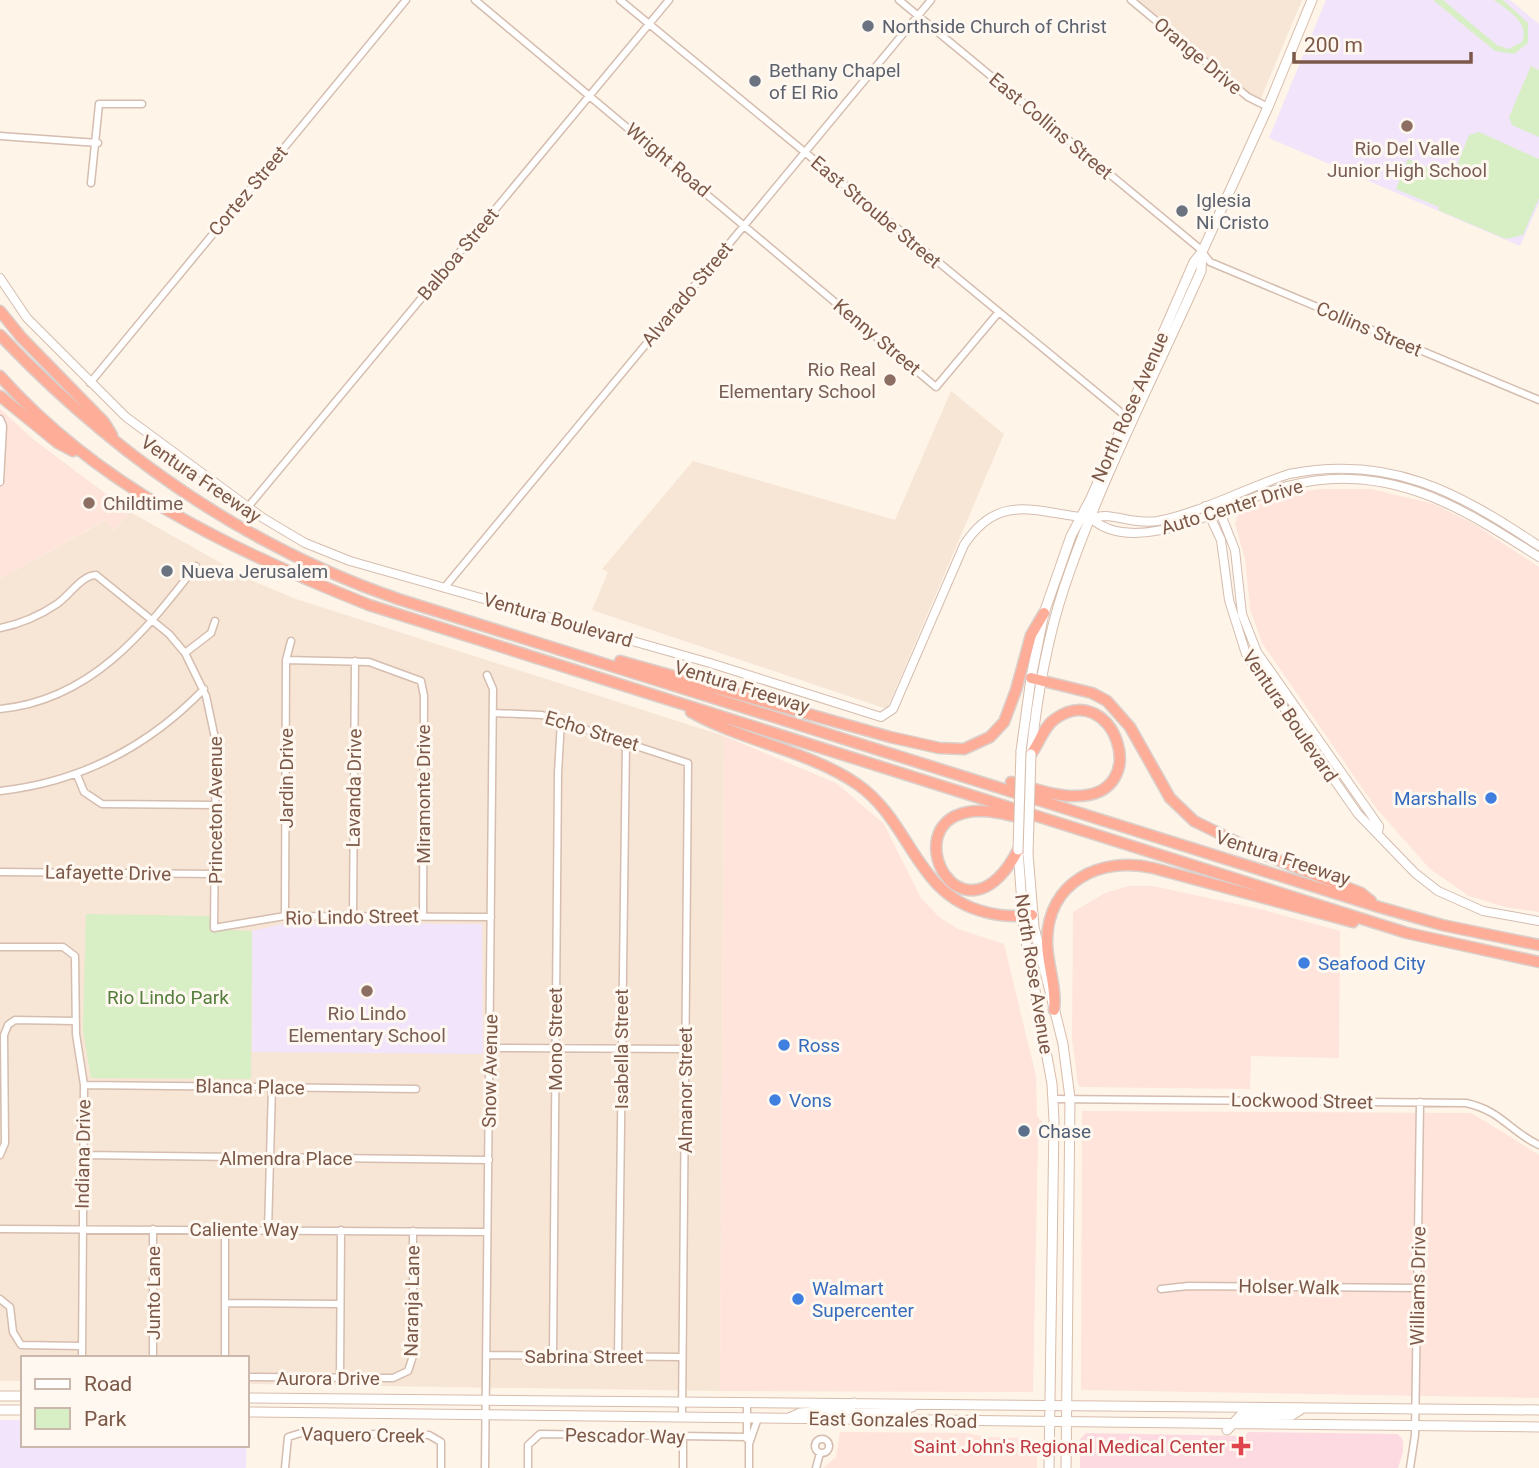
<svg xmlns="http://www.w3.org/2000/svg" width="1539" height="1468" font-family="Roboto,sans-serif">
<style>
.residential{fill:#f7e6d5}
.commercial{fill:#ffe4db}
.education{fill:#f1e4fb}
.medical{fill:#fddae1}
.green{fill:#d8eec4}
.lines{fill:none;stroke-linecap:round;stroke-linejoin:round}
.minor-casing{stroke:#d5bdaf;stroke-width:9}
.tertiary-casing{stroke:#d5bdaf;stroke-width:10}
.secondary-casing{stroke:#d8bdab;stroke-width:11}
.motorway-casing{stroke:#dad0cc;stroke-width:13}
.minor{stroke:#fff;stroke-width:6}
.tertiary{stroke:#fff;stroke-width:8}
.secondary{stroke:#fff;stroke-width:9}
.motorway{stroke:#fead99;stroke-width:10}
.secondary-bridge-casing{stroke:#d8bdab;stroke-width:11;stroke-linecap:butt}
.secondary-bridge{stroke:#fff;stroke-width:9}
.worship-dot{fill:#6b7280;stroke:#fff8f0;stroke-width:2.5}
.education-dot{fill:#8d6e63;stroke:#fff8f0;stroke-width:2.5}
.shop-dot{fill:#3f7fe0;stroke:#fff8f0;stroke-width:2.5}
.service-dot{fill:#5c6f8a;stroke:#fff8f0;stroke-width:2.5}
.health-dot{fill:#e0444e;stroke:#fff8f0;stroke-width:2.5}
.labels{text-anchor:middle;dominant-baseline:central;stroke-width:6;stroke-linejoin:round;paint-order:stroke}
.worship-label{font-size:19px;fill:#5b616d;stroke:#fff8f0;text-anchor:start}
.street-label{font-size:19px;fill:#7c5848;stroke:#fff8f0}
.education-label{font-size:19px;fill:#785e54;stroke:#fff8f0}
.shop-label{font-size:19px;fill:#366cbe;stroke:#fff8f0;text-anchor:start}
.park-label{font-size:19px;fill:#537d3c;stroke:#fff8f0}
.service-label{font-size:19px;fill:#4e5e75;stroke:#fff8f0;text-anchor:start}
.health-label{font-size:19px;fill:#be3a42;stroke:#fff8f0;text-anchor:end}
</style>
<rect width="100%" height="100%" fill="#fef4e8"/>
<path class="residential" d="M 1131,0 L 1302,0 L 1259,103 Z
M 951,391 L 1004,434 L 887,709 L 592,610 L 608,572 L 602,569 L 693,461 L 895,520 Z
M 130,512 L 253,581 L 296,599 L 724,736 L 720,1391 L 247,1384 L 247,1358 L 23,1358 L 23,1381 L 0,1381 L 0,579 L 106,520 L 114,531 Z"/>
<path class="commercial" d="M 0,409 L 33,439 L 130,512 L 114,531 L 105,520 L 0,579 Z
M 1321,489 L 1371,489 L 1434,504 L 1474,524 L 1539,567 L 1539,912 L 1505,907 L 1469,896 L 1430,869 L 1376,808 L 1262,643 L 1250,609 L 1245,559 L 1235,524 L 1239,512 L 1297,492 Z
M 724,736 L 836,783 L 884,824 L 921,898 L 939,917 L 958,929 L 1004,944 L 1036,1076 L 1037,1116 L 1043,1123 L 1038,1139 L 1033,1392 L 720,1391 Z
M 1129,886 L 1153,886 L 1264,910 L 1340,931 L 1339,1058 L 1251,1056 L 1250,1089 L 1081,1087 L 1078,1084 L 1072,1040 L 1073,912 L 1105,893 Z
M 1082,1111 L 1471,1113 L 1506,1134 L 1539,1155 L 1539,1398 L 1081,1390 Z
M 840,1432 L 966,1433 L 985,1437 L 1030,1438 L 1037,1446 L 1037,1468 L 823,1468 L 836,1457 Z"/>
<path class="education" d="M 1326,0 L 1510,0 L 1539,24 L 1539,203 L 1520,246 L 1269,138 Z
M 288,923 L 482,924 L 483,1054 L 252,1052 L 252,931 Z
M 0,1420 L 23,1420 L 23,1445 L 247,1445 L 247,1423 L 246,1468 L 0,1468 Z"/>
<path class="medical" d="M 1248,1432 L 1398,1434 L 1403,1440 L 1403,1452 L 1398,1468 L 1080,1468 L 1080,1439 L 1086,1433 L 1244,1436 Z"/>
<path class="green" d="M 1433,0 L 1443,0 L 1497,45 L 1508,49 L 1522,42 C 1530,22 1508,11 1494,0 L 1503,0 L 1528,23 L 1528,43 L 1514,54 L 1495,51 Z
M 1531,66 L 1539,70 L 1539,137 L 1512,125 L 1509,117 Z
M 1479,132 L 1539,159 L 1539,198 L 1523,235 L 1506,239 L 1438,210 L 1442,200 L 1439,207 L 1396,189 L 1408,159 L 1452,178 L 1469,135 Z
M 86,914 L 208,916 L 228,930 L 252,931 L 251,1079 L 91,1078 L 83,1030 Z"/>
<g class="lines">
<defs>
<path id="minor" d="M 475,0 L 936,387 L 998,313
M 620,0 L 1129,419
M 899,0 L 1199,248 L 1210,262 L 1539,400
M 1131,0 L 1248,97 L 1268,107
M 0,136 L 98,143
M 91,183 L 99,104 L 142,104
M 90,383 L 406,0
M 0,419 L 3,426 L 0,482
M 248,507 L 669,0
M 444,588 L 931,0
M 0,628 C 21,624 39,616 57,604 C 69,596 82,575 96,575 L 169,634 L 185,653 L 206,696 L 216,743 L 214,928 L 285,916 L 491,917
M 185,653 L 211,633 L 215,621
M 286,660 L 369,662 L 421,681 L 424,696 L 423,916
M 0,709 C 91,700 144,633 196,566
M 493,713 L 542,715 L 688,763 L 682,1417
M 77,775 L 84,792 L 102,804 L 216,805
M 0,791 C 80,782 148,747 204,689
M 0,872 L 215,874
M 353,915 L 355,661
M 285,916 L 286,660 L 291,641
M 0,947 L 63,947 L 75,956 L 76,1034 L 84,1085 L 82,1358
M 490,1048 L 685,1049
M 84,1085 L 416,1089
M 1053,1099 L 1466,1103 C 1502,1111 1509,1131 1539,1145
M 0,1155 L 5,1143 L 4,1035 L 8,1025 L 15,1020 L 76,1021
M 83,1155 L 489,1160
M 0,1229 L 487,1232
M 268,1230 L 272,1087
M 1161,1289 L 1188,1286 L 1418,1288
M 0,1299 L 10,1307 L 13,1332 L 21,1345 L 82,1346
M 225,1303 L 340,1304
M 486,1355 L 682,1357
M 553,1356 L 558,773 L 561,721
M 618,1356 L 626,742
M 153,1358 L 153,1229
M 225,1358 L 225,1229
M 247,1377 L 393,1378 L 408,1371 L 413,1356 L 413,1231
M 340,1378 L 341,1230
M 683,1437 L 683,1468
M815 1446a7 7 0 1 1 14 0a7 7 0 1 1-14 0Z
M 747,1439 L 747,1402
M 285,1468 L 288,1437 L 301,1433 L 429,1435 L 441,1442 L 441,1468
M 485,1468 L 493,689 L 487,675
M 528,1468 L 528,1445 L 540,1434 L 750,1437
M 749,1468 L 749,1444 L 758,1418
M 816,1468 L 820,1453
M 1410,1468 L 1415,1435 L 1420,1102"/>
<path id="tertiary" d="M 0,278 L 27,318 L 126,417 L 263,518 L 305,543 L 350,561 L 710,663 L 881,717 L 893,709 L 964,545 C 999,491 1037,513 1089,518 C 1094,518 1099,516 1105,516 C 1123,517 1138,524 1158,521 C 1203,512 1245,488 1289,474 C 1390,454 1458,492 1539,546
M 1205,506 L 1221,540 L 1229,600 L 1246,654 L 1358,814 L 1415,873 L 1438,891 L 1483,911 L 1539,921
M 1218,507 L 1235,550 L 1242,614 L 1257,652 L 1379,826 L 1378,832
M 1091,518 C 1137,561 1237,499 1287,486 C 1308,481 1329,478 1350,479 C 1423,481 1480,520 1539,557"/>
<path id="secondary" d="M 1021,751 L 1031,678 L 1044,613 L 1071,536 L 1091,498 L 1194,262 L 1202,252 L 1268,107 L 1312,0
M 1031,754 C 1037,697 1046,642 1064,588 C 1100,480 1155,375 1201,271 L 1202,252
M 1018,850 L 1024,930 L 1052,1084 L 1054,1120 L 1049,1468
M 1028,854 L 1034,927 L 1063,1044 L 1070,1098 L 1066,1468
M 0,1396 L 23,1396
M 247,1398 L 1539,1410
M 0,1410 L 23,1410
M 247,1412 L 1539,1427
M 791,1417 L 800,1413 L 848,1410 L 854,1403
M 853,1420 L 857,1413 L 895,1412 L 912,1407
M 1227,1430 L 1241,1415 L 1292,1415 L 1300,1410"/>
<path id="motorway" d="M 0,311 L 21,337 L 104,422 L 112,435
M 0,335 C 112,453 244,546 398,599 L 1379,907 L 1442,925 L 1539,945
M 0,376 C 99,487 233,551 369,605 L 1407,933 L 1539,962
M 0,396 L 58,443 L 73,451
M 620,661 L 890,737 L 939,748 L 964,749 L 990,737 L 1004,722 L 1016,690 L 1031,635 L 1044,613
M 1031,678 L 1092,693 L 1107,701 L 1130,727 L 1170,798 L 1194,821 L 1255,851 L 1361,893 L 1371,901
M 691,712 C 742,741 809,751 857,784 C 912,822 915,895 985,912 C 1000,916 1017,917 1032,915
M 1011,782 C 1032,788 1053,796 1075,796 C 1156,797 1113,677 1055,719 C 1043,727 1040,743 1031,754
M 1018,850 C 963,954 895,825 968,812 C 987,808 1008,816 1027,818
M 1054,1010 C 1057,987 1047,965 1047,941 C 1048,881 1101,856 1153,868 L 1353,922"/>
</defs>
<use href="#minor" class="minor-casing"/>
<use href="#tertiary" class="tertiary-casing"/>
<use href="#secondary" class="secondary-casing"/>
<use href="#motorway" class="motorway-casing"/>
<use href="#minor" class="minor"/>
<use href="#tertiary" class="tertiary"/>
<use href="#secondary" class="secondary"/>
<use href="#motorway" class="motorway"/>
<defs>
<path id="secondary-bridge" d="M 1018,850 L 1021,751
M 1028,854 L 1031,754"/>
</defs>
<use href="#secondary-bridge" class="secondary-bridge-casing"/>
<use href="#secondary-bridge" class="secondary-bridge"/>
</g>
<g class="worship-dot">
<circle cx="868" cy="26" r="7"/>
<circle cx="755" cy="81" r="7"/>
<circle cx="1182" cy="211" r="7"/>
<circle cx="167" cy="571" r="7"/>
</g>
<g class="education-dot">
<circle cx="1407" cy="126" r="7"/>
<circle cx="890" cy="380" r="7"/>
<circle cx="89" cy="503" r="7"/>
<circle cx="367" cy="991" r="7"/>
</g>
<g class="shop-dot">
<circle cx="1491" cy="798" r="7"/>
<circle cx="1304" cy="963" r="7"/>
<circle cx="784" cy="1045" r="7"/>
<circle cx="775" cy="1100" r="7"/>
<circle cx="798" cy="1299" r="7"/>
</g>
<circle class="service-dot" cx="1024" cy="1131" r="7"/>
<path class="health-dot" d="M1237.5 1435.5h7v7h7v7h-7v7h-7v-7h-7v-7h7z"/>
<g class="labels">
<g class="worship-label">
<text x="882" y="26">Northside Church of Christ</text>
<text x="769" y="70">Bethany Chapel<tspan x="769" dy="22">of El Rio</tspan></text>
<text x="1196" y="200">Iglesia<tspan x="1196" dy="22">Ni Cristo</tspan></text>
<text x="181" y="571">Nueva Jerusalem</text>
</g>
<g class="street-label">
<text transform="translate(1198 56) rotate(40)">Orange Drive</text>
<text transform="translate(1051 126) rotate(40)">East Collins Street</text>
<text transform="translate(668 160) rotate(40)">Wright Road</text>
<text transform="translate(248 191) rotate(-50)">Cortez Street</text>
<text transform="translate(876 212) rotate(40)">East Stroube Street</text>
<text transform="translate(458 254) rotate(-50)">Balboa Street</text>
<text transform="translate(687 294) rotate(-50)">Alvarado Street</text>
<text transform="translate(1369 329) rotate(23)">Collins Street</text>
<text transform="translate(877 337) rotate(40)">Kenny Street</text>
<text transform="translate(1130 407) rotate(-66)">North Rose Avenue</text>
<text transform="translate(201 479) rotate(34)">Ventura Freeway</text>
<text transform="translate(1232 507) rotate(-17)">Auto Center Drive</text>
<text transform="translate(558 620) rotate(16)">Ventura Boulevard</text>
<text transform="translate(742 687) rotate(17)">Ventura Freeway</text>
<text transform="translate(1290 716) rotate(56)">Ventura Boulevard</text>
<text transform="translate(592 731) rotate(17)">Echo Street</text>
<text transform="translate(286 778) rotate(-90)">Jardin Drive</text>
<text transform="translate(354 788) rotate(-89)">Lavanda Drive</text>
<text transform="translate(423 794) rotate(-90)">Miramonte Drive</text>
<text transform="translate(215 810) rotate(-90)">Princeton Avenue</text>
<text transform="translate(1283 858) rotate(18)">Ventura Freeway</text>
<text transform="translate(108 873) rotate(1)">Lafayette Drive</text>
<text transform="translate(352 917) rotate(-1)">Rio Lindo Street</text>
<text transform="translate(1034 974) rotate(81)">North Rose Avenue</text>
<text transform="translate(555 1039) rotate(-90)">Mono Street</text>
<text transform="translate(621 1049) rotate(-90)">Isabella Street</text>
<text transform="translate(490 1071) rotate(-89)">Snow Avenue</text>
<text transform="translate(250 1087) rotate(1)">Blanca Place</text>
<text transform="translate(685 1090) rotate(-90)">Almanor Street</text>
<text transform="translate(1302 1101) rotate(1)">Lockwood Street</text>
<text transform="translate(83 1154) rotate(-89)">Indiana Drive</text>
<text x="286" y="1158">Almendra Place</text>
<text x="244" y="1229">Caliente Way</text>
<text transform="translate(1418 1286) rotate(-89)">Williams Drive</text>
<text transform="translate(1289 1287) rotate(1)">Holser Walk</text>
<text transform="translate(153 1293) rotate(-90)">Junto Lane</text>
<text transform="translate(412 1301) rotate(-89)">Naranja Lane</text>
<text x="584" y="1356">Sabrina Street</text>
<text x="328" y="1378">Aurora Drive</text>
<text transform="translate(893 1420) rotate(1)">East Gonzales Road</text>
<text transform="translate(363 1435) rotate(1)">Vaquero Creek</text>
<text transform="translate(625 1436) rotate(1)">Pescador Way</text>
</g>
<g class="education-label">
<text x="1407" y="148">Rio Del Valle<tspan x="1407" dy="22">Junior High School</tspan></text>
<text x="876" y="369" text-anchor="end">Rio Real<tspan x="876" dy="22">Elementary School</tspan></text>
<text x="103" y="503" text-anchor="start">Childtime</text>
<text x="367" y="1013">Rio Lindo<tspan x="367" dy="22">Elementary School</tspan></text>
</g>
<g class="shop-label">
<text x="1477" y="798" text-anchor="end">Marshalls</text>
<text x="1318" y="963">Seafood City</text>
<text x="798" y="1045">Ross</text>
<text x="789" y="1100">Vons</text>
<text x="812" y="1288">Walmart<tspan x="812" dy="22">Supercenter</tspan></text>
</g>
<g class="park-label">
<text x="168" y="997">Rio Lindo Park</text>
</g>
<g class="service-label">
<text x="1038" y="1131">Chase</text>
</g>
<g class="health-label">
<text x="1225" y="1446">Saint John's Regional Medical Center</text>
</g>
</g>
<rect x="21" y="1356" width="228" height="91" fill="#fff8f0" stroke="#cbb8ad" stroke-width="2"/>
<rect x="35" y="1379" width="35" height="10" fill="#ffffff" stroke="#cbb8ad" stroke-width="2"/>
<text x="84" y="1391" font-size="21" fill="#7c5848">Road</text>
<rect x="35" y="1408" width="35" height="21" fill="#d8eec4" stroke="#cbb8ad" stroke-width="2"/>
<text x="84" y="1426" font-size="21" fill="#7c5848">Park</text>
<path d="M1294 52v10h177v-10" fill="none" stroke="#7c5848" stroke-width="3.5"/>
<text x="1304" y="52" font-size="21" fill="#7c5848" stroke="#fff8f0" stroke-width="5" paint-order="stroke">200 m</text>
</svg>
